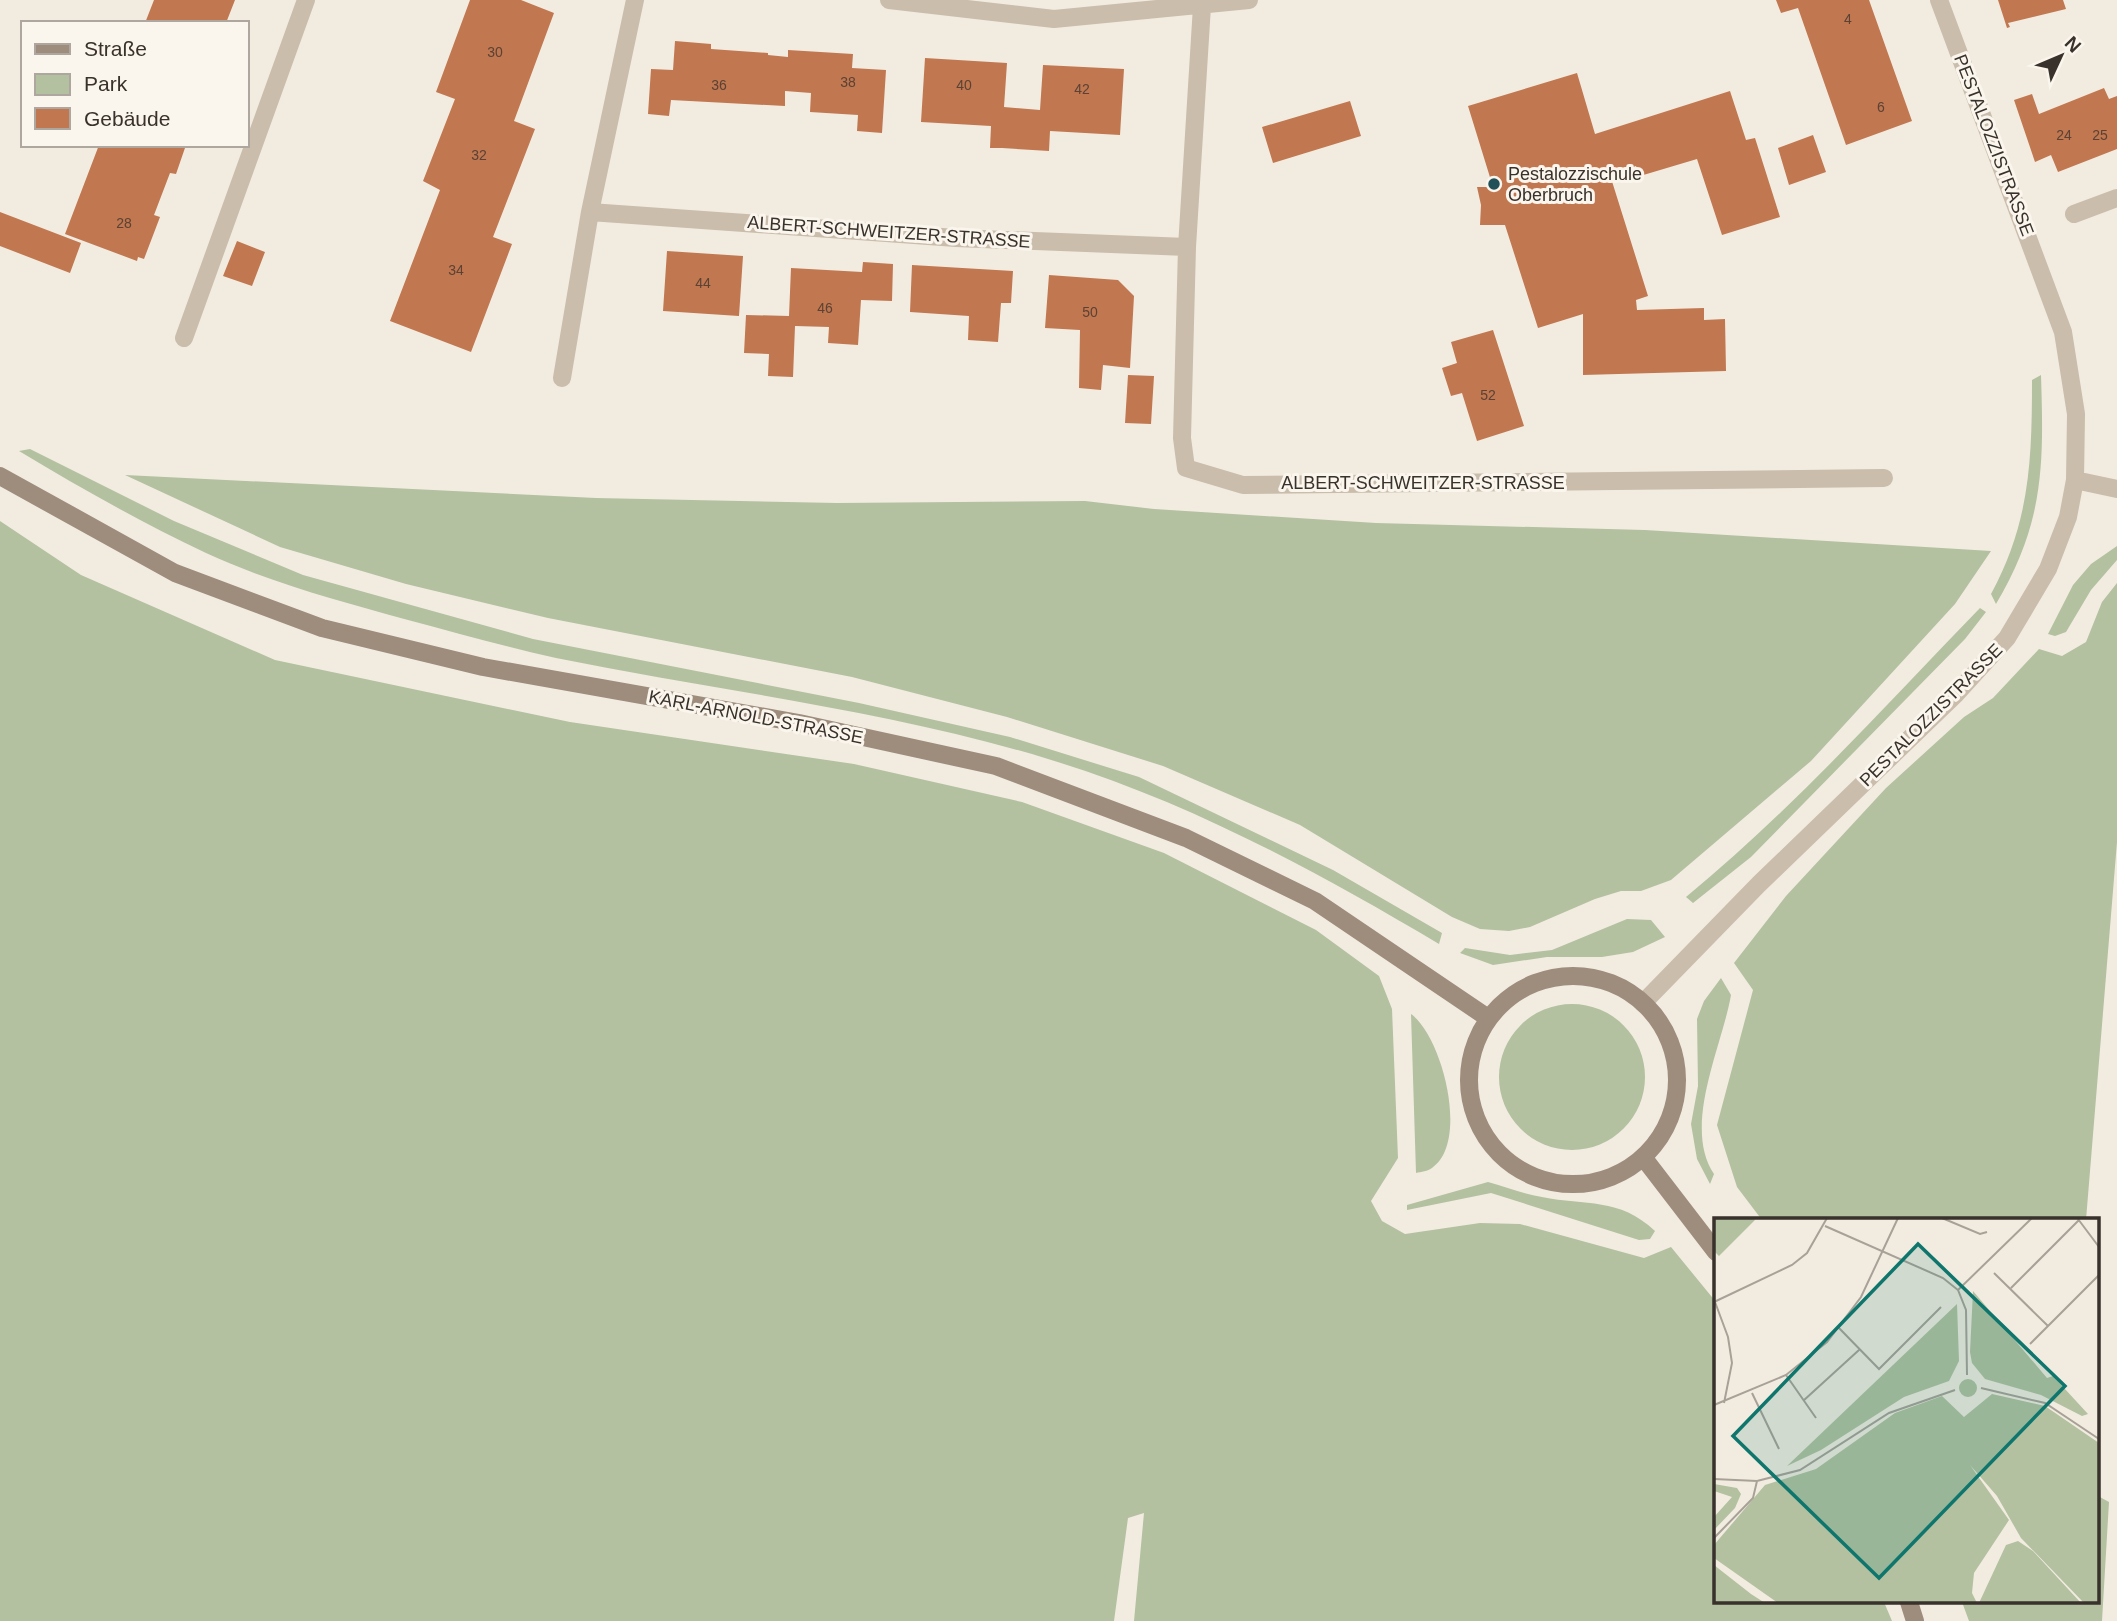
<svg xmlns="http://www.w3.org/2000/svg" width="2117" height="1621" font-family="Arial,sans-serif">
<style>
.green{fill:#b3c1a0}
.building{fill:#c17750}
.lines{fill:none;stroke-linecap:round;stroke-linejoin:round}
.lane{stroke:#cabdac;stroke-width:18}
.street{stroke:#cabdac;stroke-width:18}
.secondary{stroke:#9e8d7d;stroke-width:18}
.poi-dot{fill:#225059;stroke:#faf5ed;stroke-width:2.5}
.labels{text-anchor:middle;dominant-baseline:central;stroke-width:6;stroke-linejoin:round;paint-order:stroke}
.number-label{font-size:14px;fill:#5b4234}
.street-label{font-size:18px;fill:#39312b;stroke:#faf5ed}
.poi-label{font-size:18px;fill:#39312b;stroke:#faf5ed;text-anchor:start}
.inset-road{fill:none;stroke:#a8a198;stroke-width:2}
.view{fill:#0f766e;fill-opacity:0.15;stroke:#0f766e;stroke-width:3.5}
.inset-edge{fill:none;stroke:#39312b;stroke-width:3.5}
</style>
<rect width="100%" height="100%" fill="#f2ece0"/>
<path class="green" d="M 2041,375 C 2044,466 2044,523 1996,604 L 1991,594 C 2030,522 2032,460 2032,380 Z
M 30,449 L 174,521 L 303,575 L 533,639 L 859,703 L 1010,737 L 1139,777 L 1333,870 L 1442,933 L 1439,944 C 1314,870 1187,801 1048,759 C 888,710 719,691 556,658 C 506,647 457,633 408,620 C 340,601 271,583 206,553 C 142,523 79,487 19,451 Z
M 125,475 L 596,498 L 837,503 L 1085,501 L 1154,509 L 1376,523 L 1645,530 L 1991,551 L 1955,604 L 1811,761 L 1671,880 L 1641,891 L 1621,891 L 1595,899 L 1530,927 L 1509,931 L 1480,929 L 1452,917 L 1300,825 L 1163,766 L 1007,717 L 852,677 L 548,618 L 406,584 L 280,547 Z
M 0,521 L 81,575 L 275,660 L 570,722 L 854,764 L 1022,802 L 1164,853 L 1316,930 L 1379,976 L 1392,1009 L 1398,1158 L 1371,1201 L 1382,1221 L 1405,1234 L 1480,1223 L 1520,1224 L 1644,1258 L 1671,1247 L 1716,1302 L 1716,1602 L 1884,1602 L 1892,1621 L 1134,1621 L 1144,1513 L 1128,1518 L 1114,1621 L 0,1621 Z
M 2117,546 L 2117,560 L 2091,590 L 2066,632 L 2055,636 L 2048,634 L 2073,585 L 2091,564 Z
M 2117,583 L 2117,842 L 2086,1220 L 1762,1220 L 1737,1187 L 1717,1125 L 1753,990 L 1734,963 L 1786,896 L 1886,788 L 1964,717 L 1993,698 L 2039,649 L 2062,656 L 2086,642 L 2102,602 Z
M 1980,608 L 1986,612 L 1965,639 L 1751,857 L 1693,903 L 1686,897 C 1793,809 1884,707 1980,608 Z
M 1627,919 L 1651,920 L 1665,937 L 1633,952 L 1602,957 L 1547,957 L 1493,965 L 1460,953 L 1465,948 L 1510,955 L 1552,950 Z
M 1721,978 L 1731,995 C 1722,1047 1682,1126 1714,1174 L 1710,1184 L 1697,1159 L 1691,1124 L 1698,1086 L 1697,1019 L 1704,1001 Z
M1499 1077a73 73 0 1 1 146 0a73 73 0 1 1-146 0Z
M 1411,1014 C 1442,1036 1470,1142 1432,1168 C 1428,1171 1421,1172 1416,1173 Z
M 1488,1182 C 1506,1187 1524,1194 1542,1197 C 1586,1206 1619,1197 1655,1231 L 1650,1239 L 1639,1240 L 1491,1193 L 1407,1210 L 1407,1205 Z
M 2098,1496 L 2109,1502 L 2102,1621 L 1969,1621 L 1962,1602 L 2098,1602 Z"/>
<path class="building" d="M 154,0 L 235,0 L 226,23 L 145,23 Z
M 470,0 L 521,0 L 554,13 L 514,121 L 535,129 L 493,237 L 512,244 L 471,352 L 390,321 L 440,190 L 423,181 L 455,99 L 436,92 Z
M 1776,0 L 1869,0 L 1912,121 L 1846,145 L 1798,8 L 1781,13 Z
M 1998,0 L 2063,0 L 2066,9 L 2008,23 L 2010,27 L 2007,28 Z
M 675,41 L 711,44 L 711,49 L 768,53 L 768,55 L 788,57 L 788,50 L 853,54 L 852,68 L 886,70 L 882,133 L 857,131 L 858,115 L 810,112 L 811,93 L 785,91 L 785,106 L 671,100 L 669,116 L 648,114 L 651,69 L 673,70 Z
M 925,58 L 1007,63 L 1004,107 L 1040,110 L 1043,65 L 1124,69 L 1120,135 L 1050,131 L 1049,151 L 1002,148 L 990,148 L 991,126 L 921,122 Z
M 1577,73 L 1595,134 L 1730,91 L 1746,140 L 1755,138 L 1780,217 L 1722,235 L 1697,159 L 1640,176 L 1636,166 L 1610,175 L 1648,296 L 1636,300 L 1637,310 L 1704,308 L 1704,320 L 1725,319 L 1726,371 L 1583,375 L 1583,314 L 1538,328 L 1505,225 L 1480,225 L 1481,205 L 1477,187 L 1493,187 L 1468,106 Z
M 2104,88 L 2109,99 L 2117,96 L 2117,149 L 2058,172 L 2051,155 L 2035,162 L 2014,100 L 2032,94 L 2039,114 Z
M 1350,101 L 1361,136 L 1273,163 L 1262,127 Z
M 1813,135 L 1826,172 L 1789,185 L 1778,148 Z
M 99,145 L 186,145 L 176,174 L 170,173 L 154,215 L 160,217 L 144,259 L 138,257 L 137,261 L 65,234 Z
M 0,212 L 81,243 L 70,273 L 0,246 Z
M 237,241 L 265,252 L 252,286 L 223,276 Z
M 667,251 L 743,256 L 739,316 L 663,311 Z
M 863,262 L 893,264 L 892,301 L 861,300 L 858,345 L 828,343 L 829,327 L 795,326 L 793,377 L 768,376 L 769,354 L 744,353 L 746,315 L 789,316 L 791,268 L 862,272 Z
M 912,265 L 1013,271 L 1011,303 L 1001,303 L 998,342 L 968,340 L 969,316 L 910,312 Z
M 1049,275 L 1118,280 L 1134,296 L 1130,368 L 1103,365 L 1101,390 L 1079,388 L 1080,330 L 1045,328 Z
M 1493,330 L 1524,426 L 1477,441 L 1462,393 L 1451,396 L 1442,368 L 1457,363 L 1451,342 Z
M 1128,375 L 1154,376 L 1151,424 L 1125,423 Z"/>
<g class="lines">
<path class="lane" d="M 2074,214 L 2117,198"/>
<path class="street" d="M 889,0 L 1054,19 L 1249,0
M 1202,6 L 1187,247 L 1182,438 L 1186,468 L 1243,485 L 1884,478
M 590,212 L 956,238 L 1187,247
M 184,338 L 306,0
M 562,378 L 590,212 L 635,0
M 2075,480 L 2117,489
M 1643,1003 L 1759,884 L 1956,694 L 2007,638 L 2048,569 L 2068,517 L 2075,480 L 2076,414 L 2063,332 L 1939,0"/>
<path class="secondary" d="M 0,476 L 175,573 L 322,628 L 483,667 L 799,723 L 996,766 L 1186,838 L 1315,901 L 1488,1018
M1469 1080a104 104 0 1 1 208 0a104 104 0 1 1-208 0Z
M 1643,1157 L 1716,1252
M 1909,1602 L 1915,1621"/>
</g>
<circle class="poi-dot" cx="1494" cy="184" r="7"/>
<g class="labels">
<g class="number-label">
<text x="1848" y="19">4</text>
<text x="495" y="52">30</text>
<text x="848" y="82">38</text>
<text x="719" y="85">36</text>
<text x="964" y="85">40</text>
<text x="1082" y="89">42</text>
<text x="1881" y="107">6</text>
<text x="2064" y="135">24</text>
<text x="2100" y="135">25</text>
<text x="479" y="155">32</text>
<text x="124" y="223">28</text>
<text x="456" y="270">34</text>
<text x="703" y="283">44</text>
<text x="825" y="308">46</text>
<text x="1090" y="312">50</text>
<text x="1488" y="395">52</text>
</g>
<g class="street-label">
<text transform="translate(1994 145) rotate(69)">PESTALOZZISTRASSE</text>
<text transform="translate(889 232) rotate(4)">ALBERT-SCHWEITZER-STRASSE</text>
<text x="1423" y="483">ALBERT-SCHWEITZER-STRASSE</text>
<text transform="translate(1931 715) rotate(-45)">PESTALOZZISTRASSE</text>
<text transform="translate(756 717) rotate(11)">KARL-ARNOLD-STRASSE</text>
</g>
<g class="poi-label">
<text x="1508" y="174">Pestalozzischule<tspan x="1508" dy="21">Oberbruch</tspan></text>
</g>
</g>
<g transform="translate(1714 1218)">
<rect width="385" height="385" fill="#f2ece0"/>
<path d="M 0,0 L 39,0 L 41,2 L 5,38 L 0,33 ZM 259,73 L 333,160 L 339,158 L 374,196 L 368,198 L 327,177 L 271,161 L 258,145 L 256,134 ZM 243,86 L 245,143 L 235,163 L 190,179 L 107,232 L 73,248 ZM245 170a9 9 0 1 1 18 0a9 9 0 1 1-18 0ZM 278,176 L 331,188 L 385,225 L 385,385 L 370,385 L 307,320 L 283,278 L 256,247 L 295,302 L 260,355 L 258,375 L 263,385 L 64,385 L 0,340 L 0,327 L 51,267 L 102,251 L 181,195 L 228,178 L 250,199 ZM 0,266 L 23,270 L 27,276 L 21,290 L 0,312 L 0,299 L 18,279 L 0,273 ZM 304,323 L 319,333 L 367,385 L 265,385 L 292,327 ZM 0,347 L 37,376 L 51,385 L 0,385 Z" fill="#b3c1a0"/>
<path class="inset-road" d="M 228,0 L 266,16 L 273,14M 364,1 L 385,29M 111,8 L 229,60 L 244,72 L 252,92 L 253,157M 280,55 L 334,108M 297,70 L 365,2M 244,72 L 318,0M 0,84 L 78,47 L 93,35 L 113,0M 1,84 L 14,119 L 18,145 L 10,185M 124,109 L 165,151 L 227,89M 316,126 L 385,57M 72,157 L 102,200M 267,170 L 331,185 L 385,221M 38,175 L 65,231M 89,183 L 145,132M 0,187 L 72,157 L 113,124 L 147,79 L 184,0M 0,261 L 43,263 L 86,252 L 175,195 L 241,172M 0,320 L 39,280 L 43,263"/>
<path class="view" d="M 204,26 L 351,168 L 165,360 L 19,218 Z"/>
<rect width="385" height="385" class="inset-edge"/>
</g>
<rect x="21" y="21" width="228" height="126" fill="#faf5ed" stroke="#ada79f" stroke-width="2"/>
<rect x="35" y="44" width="35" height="10" fill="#9e8d7d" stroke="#ada79f" stroke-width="2"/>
<text x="84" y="56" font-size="21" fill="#39312b">Straße</text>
<rect x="35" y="74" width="35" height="21" fill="#b3c1a0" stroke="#ada79f" stroke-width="2"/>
<text x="84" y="91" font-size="21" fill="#39312b">Park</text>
<rect x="35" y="108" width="35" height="21" fill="#c17750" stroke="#ada79f" stroke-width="2"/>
<text x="84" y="126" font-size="21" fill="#39312b">Gebäude</text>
<g transform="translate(2061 56) rotate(46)" stroke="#faf5ed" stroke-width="5" paint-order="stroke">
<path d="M0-5L12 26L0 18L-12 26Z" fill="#39312b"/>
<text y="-10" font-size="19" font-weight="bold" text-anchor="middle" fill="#39312b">N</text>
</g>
</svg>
